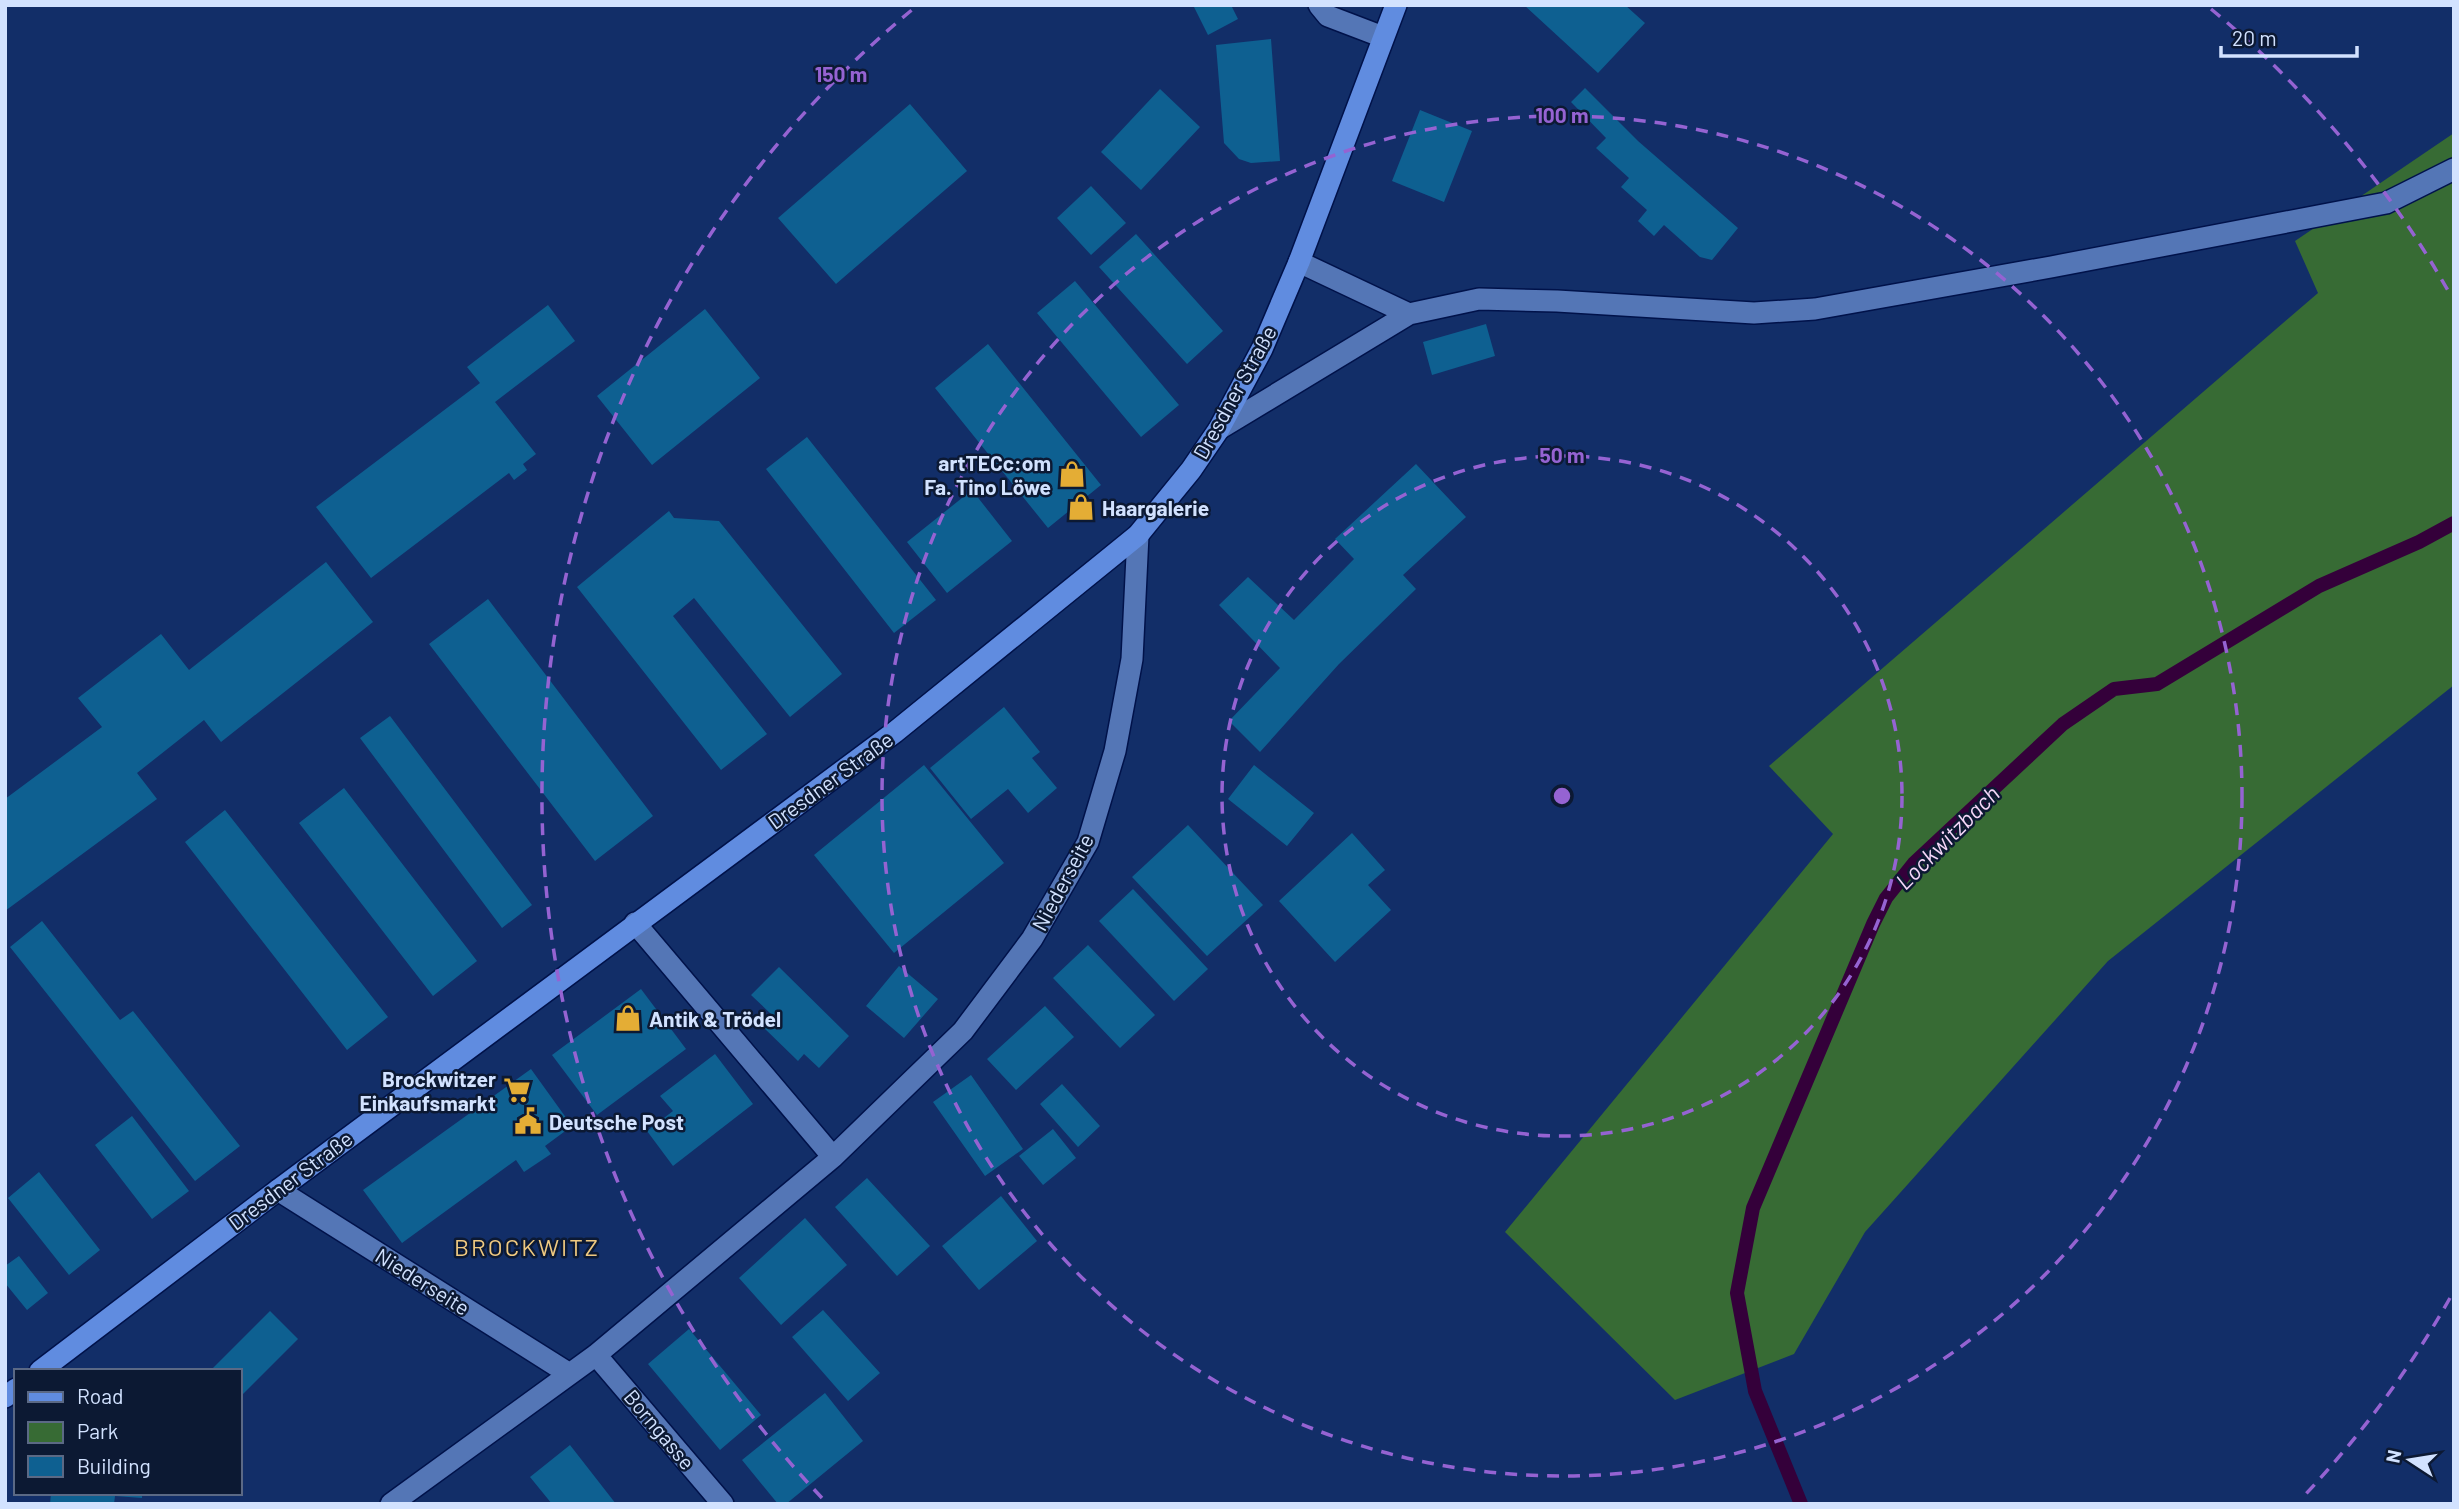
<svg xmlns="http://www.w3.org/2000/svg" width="2459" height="1509" font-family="Barlow,sans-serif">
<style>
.green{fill:#376b34}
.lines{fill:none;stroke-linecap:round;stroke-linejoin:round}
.stream{stroke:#34003a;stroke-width:14}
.building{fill:#0e6091}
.minor-casing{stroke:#00124a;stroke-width:24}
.major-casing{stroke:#00124a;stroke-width:24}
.minor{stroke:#5476b6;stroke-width:21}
.major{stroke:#608ce0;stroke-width:21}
.ring{fill:none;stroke:#9563d2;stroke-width:3.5;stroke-dasharray:12 9}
.labels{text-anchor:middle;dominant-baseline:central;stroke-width:5;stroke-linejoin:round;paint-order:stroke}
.street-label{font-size:21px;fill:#d2e2ff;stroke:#0c1933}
.poi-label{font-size:21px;font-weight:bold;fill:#d2e2ff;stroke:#0c1933;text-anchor:start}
.water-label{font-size:23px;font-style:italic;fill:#f6d7f9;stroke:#0c1933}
.quarter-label{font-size:24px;letter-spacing:2px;fill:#efc981;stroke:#0c1933}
.centre{fill:#9563d2;stroke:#0c1933;stroke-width:3.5}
.ring-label{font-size:21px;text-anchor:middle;font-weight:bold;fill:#9563d2;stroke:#0c1933;stroke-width:5;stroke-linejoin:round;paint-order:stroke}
</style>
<rect width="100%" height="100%" fill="#122e68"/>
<path class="green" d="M 2454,133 L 2454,685 L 2108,961 L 1865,1232 L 1794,1354 L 1675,1400 L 1505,1232 L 1833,834 L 1769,766 L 2318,293 L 2295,241 Z"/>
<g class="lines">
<path class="stream" d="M 1801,1504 L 1755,1391 L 1737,1293 L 1753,1208 L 1873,924 L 1886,898 L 1914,863 L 2063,724 L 2114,689 L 2157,684 L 2319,586 L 2419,542 L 2454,523"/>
</g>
<path class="building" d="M 1193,5 L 1231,5 L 1238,19 L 1208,35 Z
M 1524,5 L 1625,5 L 1645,23 L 1598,73 Z
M 1271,39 L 1280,161 L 1251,163 L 1239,159 L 1224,143 L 1216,45 Z
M 1585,88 L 1638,141 L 1738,228 L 1712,260 L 1700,257 L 1664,225 L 1654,236 L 1638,221 L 1647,210 L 1621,187 L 1629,178 L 1596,148 L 1606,138 L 1571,102 Z
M 1160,89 L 1200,127 L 1141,190 L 1101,152 Z
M 910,104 L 967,171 L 836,284 L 778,218 Z
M 1420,110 L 1472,131 L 1444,202 L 1392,181 Z
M 1091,186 L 1126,223 L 1091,255 L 1057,218 Z
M 1136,234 L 1223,331 L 1187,364 L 1099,267 Z
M 1075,281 L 1179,405 L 1141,437 L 1037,313 Z
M 548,305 L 575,341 L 495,402 L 536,454 L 523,464 L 527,470 L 514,480 L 509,473 L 371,578 L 316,507 L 480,383 L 467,367 Z
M 705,309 L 760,378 L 652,465 L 597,396 Z
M 1486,324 L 1495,356 L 1432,375 L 1423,342 Z
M 988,344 L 1101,485 L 1048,528 L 935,388 Z
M 807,437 L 936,600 L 894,633 L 766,469 Z
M 1416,464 L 1466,517 L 1403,575 L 1416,589 L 1339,664 L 1260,752 L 1229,721 L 1280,668 L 1219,605 L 1248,577 L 1294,620 L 1354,559 L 1335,539 Z
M 972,490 L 1012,541 L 947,593 L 907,542 Z
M 669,511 L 674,518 L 719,521 L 842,674 L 790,717 L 694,598 L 673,616 L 767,734 L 721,770 L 577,587 Z
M 326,562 L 373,622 L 221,742 L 204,720 L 137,773 L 157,799 L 5,911 L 5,799 L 102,727 L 78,698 L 161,634 L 189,670 Z
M 488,599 L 653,816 L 595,861 L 429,644 Z
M 1004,707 L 1040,752 L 1032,758 L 1057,788 L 1028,813 L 1008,789 L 971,819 L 930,768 Z
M 390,716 L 532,905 L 502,928 L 360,738 Z
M 924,765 L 1004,863 L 894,953 L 814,855 Z
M 1254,765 L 1314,813 L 1287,846 L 1228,799 Z
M 344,788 L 477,961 L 433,996 L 299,823 Z
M 225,810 L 388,1017 L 347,1050 L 185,842 Z
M 1188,825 L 1263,905 L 1207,956 L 1132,877 Z
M 1352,833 L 1385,870 L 1368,885 L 1391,910 L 1335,962 L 1279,901 Z
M 1133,889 L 1208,969 L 1174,1001 L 1099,921 Z
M 42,921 L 120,1020 L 133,1011 L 240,1146 L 195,1181 L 10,947 Z
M 1088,945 L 1155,1015 L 1120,1048 L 1053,978 Z
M 899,966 L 938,999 L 904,1038 L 866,1006 Z
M 779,967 L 849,1036 L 819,1068 L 804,1054 L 798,1061 L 761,1025 L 771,1014 L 751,995 Z
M 641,989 L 686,1049 L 597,1115 L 552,1055 Z
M 1045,1006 L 1074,1037 L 1016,1090 L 987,1059 Z
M 715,1054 L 753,1104 L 673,1166 L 647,1131 L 673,1111 L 660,1096 Z
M 531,1069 L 572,1126 L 545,1146 L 551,1154 L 524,1172 L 516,1160 L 402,1243 L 363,1190 Z
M 971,1075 L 1023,1149 L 985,1176 L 933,1102 Z
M 1062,1084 L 1100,1126 L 1078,1147 L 1040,1104 Z
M 132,1116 L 189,1191 L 152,1219 L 95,1145 Z
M 1053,1129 L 1076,1158 L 1043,1185 L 1019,1156 Z
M 39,1172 L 100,1250 L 69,1275 L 8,1198 Z
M 867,1178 L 930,1246 L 897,1276 L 835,1207 Z
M 1001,1196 L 1037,1241 L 979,1290 L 942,1246 Z
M 805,1218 L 847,1265 L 781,1325 L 739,1278 Z
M 19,1256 L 48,1293 L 27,1310 L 5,1283 L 5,1266 Z
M 823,1310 L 880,1373 L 848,1401 L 792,1337 Z
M 270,1311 L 298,1339 L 240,1397 L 240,1371 L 210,1371 Z
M 689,1329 L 761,1415 L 720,1450 L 648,1364 Z
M 825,1393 L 863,1441 L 786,1504 L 778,1504 L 742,1460 Z
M 570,1445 L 616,1504 L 552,1504 L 530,1477 Z
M 51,1493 L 142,1493 L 142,1498 L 115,1496 L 114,1504 L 50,1504 Z"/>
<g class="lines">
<defs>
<path id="minor" d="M 1319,5 L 1328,16 L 1383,37
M 1409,314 L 1479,299 L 1557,301 L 1754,313 L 1815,309 L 2051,267 L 2386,203 L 2454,169
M 1219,429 L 1409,314 L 1299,262
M 635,923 L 833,1157
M 278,1190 L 568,1373
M 596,1355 L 723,1504
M 391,1504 L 596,1355 L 833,1157 L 963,1031 L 1032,939 L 1088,842 L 1115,751 L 1132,659 L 1138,535"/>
<path id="major" d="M 40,1371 L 278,1190 L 895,732 L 1138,535 L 1191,470 L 1219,429 L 1262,349 L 1299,262 L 1396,5
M 5,1397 L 16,1389"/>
</defs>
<use href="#minor" class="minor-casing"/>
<use href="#major" class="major-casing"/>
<use href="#minor" class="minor"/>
<use href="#major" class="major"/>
</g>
<g class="ring">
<circle cx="1562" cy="796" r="340"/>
<circle cx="1562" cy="796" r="680"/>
<path d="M2450 1298A1020 1020 0 0 1 2302 1498M822 1498A1020 1020 0 0 1 913 9M2211 9A1020 1020 0 0 1 2450 294"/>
</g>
<defs>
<symbol id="shop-bare" viewBox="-9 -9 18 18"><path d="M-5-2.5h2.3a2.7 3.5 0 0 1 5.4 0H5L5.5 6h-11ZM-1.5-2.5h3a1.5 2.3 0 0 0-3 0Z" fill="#e4ad35" stroke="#0c1933" stroke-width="2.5" paint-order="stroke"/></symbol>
<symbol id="supermarket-bare" viewBox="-9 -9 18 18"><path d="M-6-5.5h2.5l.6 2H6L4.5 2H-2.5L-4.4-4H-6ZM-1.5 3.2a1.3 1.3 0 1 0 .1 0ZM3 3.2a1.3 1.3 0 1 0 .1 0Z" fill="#e4ad35" stroke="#0c1933" stroke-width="2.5" paint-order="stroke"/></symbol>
<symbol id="civic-bare" viewBox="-9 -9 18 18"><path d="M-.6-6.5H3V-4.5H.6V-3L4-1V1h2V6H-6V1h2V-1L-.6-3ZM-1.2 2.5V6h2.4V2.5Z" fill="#e4ad35" stroke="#0c1933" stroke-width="2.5" paint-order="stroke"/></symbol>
</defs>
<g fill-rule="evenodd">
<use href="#shop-bare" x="1053" y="455" width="38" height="38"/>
<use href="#shop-bare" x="1062" y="488" width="38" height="38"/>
<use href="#shop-bare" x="609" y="999" width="38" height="38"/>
<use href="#supermarket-bare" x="498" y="1071" width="38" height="38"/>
<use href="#civic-bare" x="509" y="1102" width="38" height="38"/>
</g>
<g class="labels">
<g class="street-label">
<text transform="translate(1234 392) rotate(-61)">Dresdner Straße</text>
<text transform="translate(830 780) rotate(-36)">Dresdner Straße</text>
<text transform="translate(1062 882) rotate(-62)">Niederseite</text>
<text transform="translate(290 1180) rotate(-37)">Dresdner Straße</text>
<text transform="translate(423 1281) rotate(32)">Niederseite</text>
<text transform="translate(660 1429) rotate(50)">Borngasse</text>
</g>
<g class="poi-label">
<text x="1051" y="462" text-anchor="end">artTECc:om<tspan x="1051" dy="24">Fa. Tino Löwe</tspan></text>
<text x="1102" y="507">Haargalerie</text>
<text x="649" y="1018">Antik &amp; Trödel</text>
<text x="496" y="1078" text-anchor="end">Brockwitzer<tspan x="496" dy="24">Einkaufsmarkt</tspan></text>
<text x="549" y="1121">Deutsche Post</text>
</g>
<g class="water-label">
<text transform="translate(1947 837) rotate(-45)">Lockwitzbach</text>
</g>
<g class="quarter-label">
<text x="527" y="1246">BROCKWITZ</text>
</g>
</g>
<circle cx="1562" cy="796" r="10" class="centre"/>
<g class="ring-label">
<text x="841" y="82">150 m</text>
<text x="1562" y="123">100 m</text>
<text x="1562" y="463">50 m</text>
</g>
<rect width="2459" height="1509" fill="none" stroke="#d2e2ff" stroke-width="14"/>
<rect x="14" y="1369" width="228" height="126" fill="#0c1933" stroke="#5b6985" stroke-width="2"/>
<rect x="28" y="1392" width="35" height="10" fill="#608ce0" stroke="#5b6985" stroke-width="2"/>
<text x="77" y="1404" font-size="21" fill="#d2e2ff">Road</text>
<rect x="28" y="1422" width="35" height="21" fill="#376b34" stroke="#5b6985" stroke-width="2"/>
<text x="77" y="1439" font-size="21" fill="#d2e2ff">Park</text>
<rect x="28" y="1456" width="35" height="21" fill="#0e6091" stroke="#5b6985" stroke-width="2"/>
<text x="77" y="1474" font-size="21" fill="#d2e2ff">Building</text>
<g transform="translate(2410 1460) rotate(282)" stroke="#0c1933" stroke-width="5" paint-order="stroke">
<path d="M0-5L12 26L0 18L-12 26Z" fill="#d2e2ff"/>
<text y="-10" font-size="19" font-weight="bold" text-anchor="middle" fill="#d2e2ff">N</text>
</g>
<path d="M2221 46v10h136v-10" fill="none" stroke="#d2e2ff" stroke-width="3.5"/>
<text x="2232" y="46" font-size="21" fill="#d2e2ff" stroke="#0c1933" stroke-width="5" paint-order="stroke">20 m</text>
</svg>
